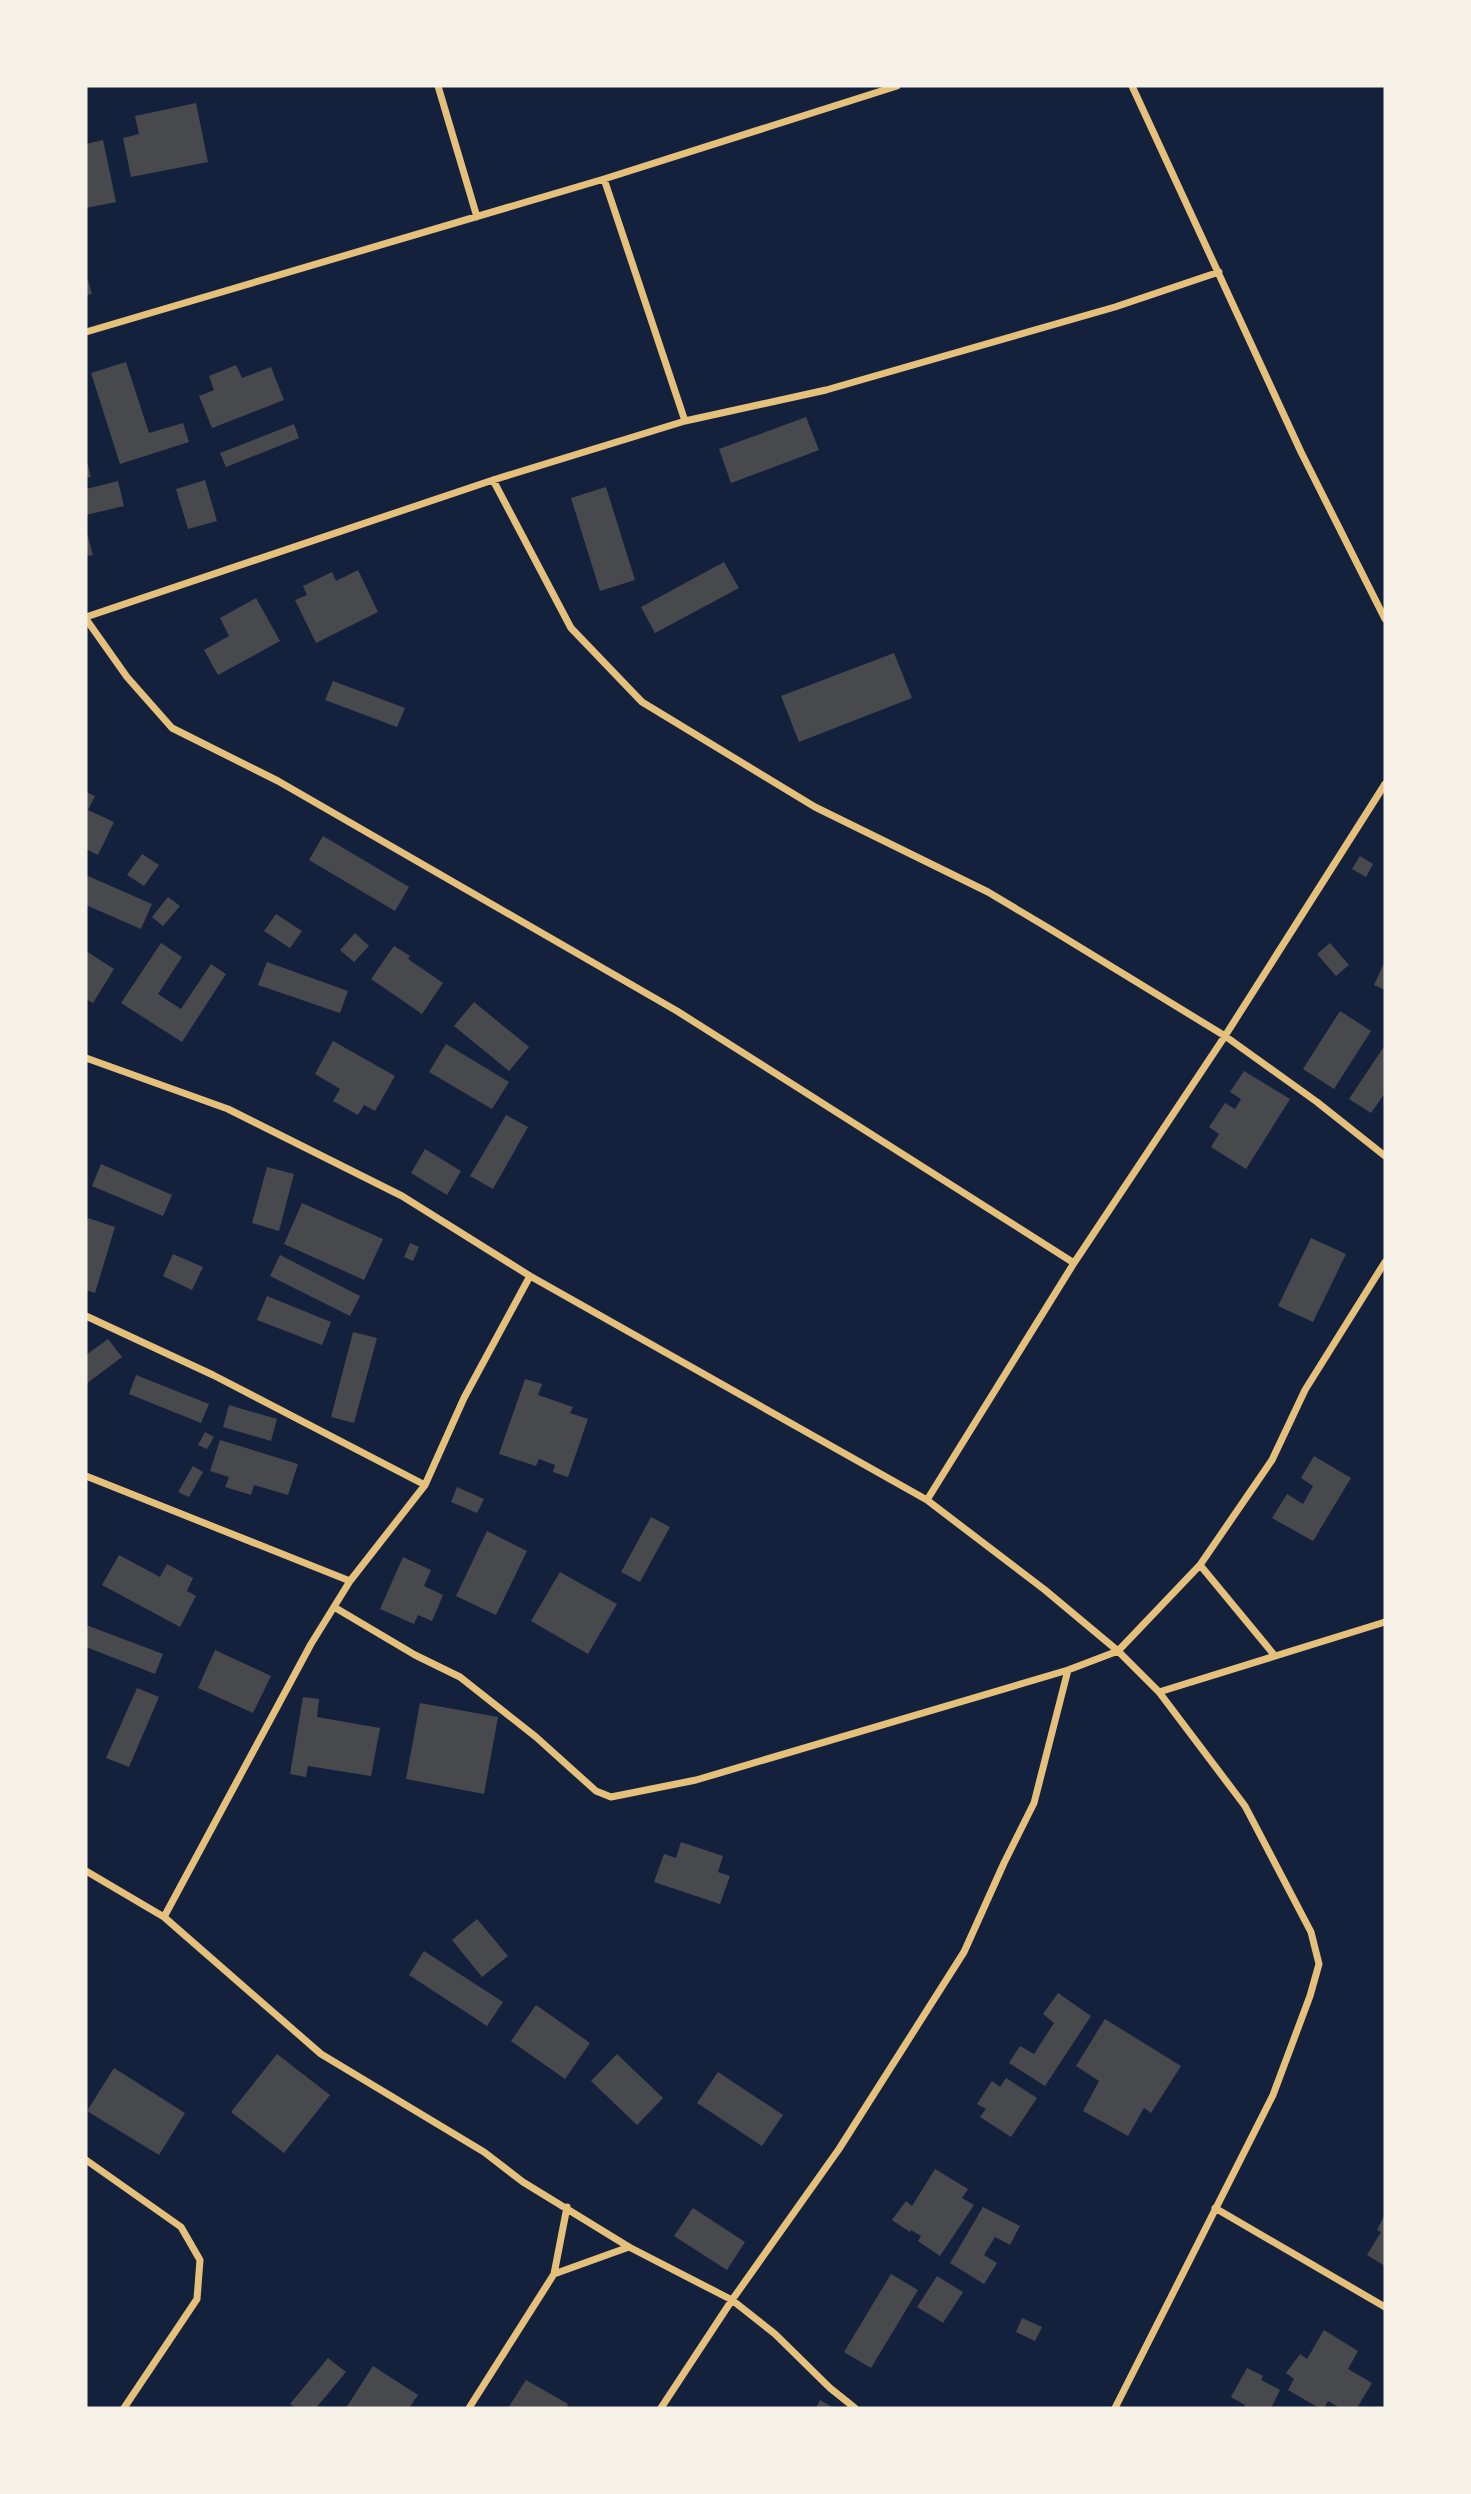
<svg xmlns="http://www.w3.org/2000/svg" width="1471" height="2494" font-family="Raleway,sans-serif">
<style>
.building{fill:#48494c}
.lines{fill:none;stroke-linecap:round;stroke-linejoin:round}
.minor{stroke:#e5c07b;stroke-width:7}
</style>
<rect width="100%" height="100%" fill="#14213d"/>
<path class="building" d="M 196,103 L 208,162 L 131,177 L 123,138 L 139,134 L 135,116 Z
M 103,140 L 116,202 L 86,208 L 86,144 Z
M 88,280 L 92,294 L 86,295 L 86,281 Z
M 126,362 L 149,433 L 183,423 L 189,442 L 120,464 L 91,373 Z
M 236,365 L 242,378 L 271,367 L 284,400 L 212,428 L 199,396 L 214,390 L 209,376 Z
M 806,417 L 819,450 L 731,483 L 719,449 Z
M 294,424 L 299,438 L 226,467 L 220,453 Z
M 86,458 L 91,477 L 86,478 Z
M 205,480 L 217,521 L 188,529 L 176,489 Z
M 118,481 L 124,506 L 86,515 L 86,489 Z
M 606,487 L 635,580 L 600,591 L 571,498 Z
M 86,529 L 93,555 L 86,556 Z
M 724,562 L 739,588 L 655,633 L 641,607 Z
M 358,570 L 378,612 L 316,643 L 295,600 L 307,595 L 303,586 L 332,572 L 336,581 Z
M 256,598 L 280,641 L 218,675 L 204,650 L 229,636 L 220,618 Z
M 894,653 L 912,698 L 799,742 L 781,696 Z
M 333,681 L 405,708 L 397,727 L 325,700 Z
M 86,792 L 95,796 L 88,810 L 114,822 L 98,855 L 86,849 Z
M 323,836 L 409,887 L 395,911 L 309,860 Z
M 142,854 L 159,865 L 144,886 L 127,875 Z
M 1360,856 L 1373,864 L 1366,877 L 1352,869 Z
M 88,876 L 152,904 L 141,929 L 86,905 L 86,882 Z
M 168,897 L 180,906 L 163,926 L 152,917 Z
M 276,914 L 302,931 L 290,948 L 264,931 Z
M 355,933 L 369,946 L 354,962 L 340,950 Z
M 161,943 L 182,957 L 158,994 L 181,1009 L 211,964 L 226,974 L 182,1042 L 121,1003 Z
M 1330,943 L 1349,965 L 1336,976 L 1317,954 Z
M 394,946 L 410,956 L 408,959 L 443,983 L 422,1014 L 371,979 Z
M 86,951 L 114,969 L 93,1003 L 86,999 Z
M 1385,961 L 1385,990 L 1374,985 Z
M 267,962 L 348,991 L 340,1013 L 258,985 Z
M 474,1002 L 529,1047 L 509,1071 L 454,1026 Z
M 1340,1011 L 1371,1031 L 1334,1089 L 1303,1069 Z
M 333,1041 L 395,1076 L 375,1111 L 364,1105 L 358,1115 L 333,1101 L 340,1089 L 315,1074 Z
M 446,1044 L 509,1082 L 492,1109 L 429,1072 Z
M 1385,1045 L 1385,1093 L 1371,1113 L 1349,1099 Z
M 1244,1071 L 1290,1099 L 1246,1169 L 1211,1147 L 1219,1134 L 1209,1127 L 1225,1103 L 1235,1109 L 1241,1099 L 1230,1092 Z
M 506,1115 L 528,1127 L 493,1189 L 470,1176 Z
M 425,1149 L 461,1171 L 447,1195 L 411,1173 Z
M 101,1164 L 172,1195 L 163,1216 L 92,1186 Z
M 267,1167 L 294,1174 L 279,1231 L 252,1223 Z
M 302,1203 L 383,1239 L 364,1280 L 284,1244 Z
M 88,1218 L 115,1227 L 95,1293 L 86,1290 L 86,1224 Z
M 1311,1238 L 1346,1254 L 1313,1322 L 1278,1306 Z
M 410,1243 L 419,1247 L 413,1261 L 404,1257 Z
M 173,1254 L 203,1267 L 192,1290 L 163,1276 Z
M 280,1255 L 360,1296 L 350,1316 L 270,1276 Z
M 267,1296 L 331,1322 L 322,1345 L 257,1320 Z
M 353,1332 L 377,1338 L 354,1423 L 331,1417 Z
M 108,1339 L 122,1357 L 86,1384 L 86,1355 Z
M 136,1375 L 209,1404 L 201,1423 L 129,1394 Z
M 525,1379 L 542,1384 L 538,1395 L 573,1407 L 570,1413 L 588,1419 L 568,1477 L 553,1472 L 555,1465 L 539,1459 L 536,1466 L 499,1454 Z
M 229,1405 L 277,1419 L 271,1441 L 223,1427 Z
M 205,1432 L 214,1437 L 207,1449 L 198,1445 Z
M 220,1440 L 298,1464 L 288,1495 L 254,1485 L 251,1495 L 225,1487 L 229,1477 L 210,1471 Z
M 1314,1456 L 1351,1478 L 1313,1541 L 1272,1518 L 1287,1494 L 1303,1504 L 1313,1486 L 1301,1478 Z
M 193,1466 L 203,1472 L 189,1497 L 178,1492 Z
M 457,1487 L 484,1499 L 477,1513 L 451,1502 Z
M 651,1517 L 670,1527 L 640,1582 L 621,1572 Z
M 487,1531 L 527,1551 L 496,1615 L 456,1596 Z
M 119,1555 L 160,1577 L 167,1564 L 193,1578 L 187,1591 L 196,1596 L 180,1627 L 102,1585 Z
M 403,1557 L 431,1570 L 424,1586 L 443,1595 L 432,1621 L 418,1615 L 414,1624 L 380,1609 Z
M 560,1572 L 617,1604 L 588,1654 L 531,1621 Z
M 86,1625 L 163,1654 L 155,1674 L 86,1647 Z
M 215,1650 L 271,1676 L 253,1713 L 198,1688 Z
M 137,1688 L 159,1697 L 129,1767 L 106,1758 Z
M 303,1697 L 319,1699 L 317,1717 L 380,1728 L 371,1776 L 308,1766 L 306,1777 L 290,1774 Z
M 420,1703 L 498,1717 L 484,1794 L 406,1779 Z
M 681,1842 L 723,1856 L 718,1872 L 730,1876 L 720,1904 L 654,1882 L 664,1854 L 676,1858 Z
M 477,1919 L 508,1956 L 482,1977 L 452,1940 Z
M 424,1951 L 503,2002 L 487,2026 L 409,1975 Z
M 1058,1993 L 1091,2016 L 1045,2086 L 1009,2063 L 1020,2046 L 1034,2054 L 1054,2023 L 1043,2014 Z
M 536,2005 L 590,2043 L 565,2079 L 511,2041 Z
M 1105,2019 L 1181,2066 L 1151,2113 L 1144,2108 L 1128,2136 L 1083,2111 L 1099,2081 L 1076,2066 Z
M 277,2054 L 330,2095 L 284,2153 L 231,2112 Z
M 617,2054 L 663,2098 L 637,2125 L 591,2081 Z
M 114,2068 L 185,2113 L 159,2155 L 87,2111 Z
M 718,2072 L 783,2115 L 762,2146 L 697,2103 Z
M 1006,2078 L 1037,2098 L 1011,2137 L 980,2117 L 986,2109 L 977,2104 L 992,2081 L 1000,2087 Z
M 935,2169 L 968,2189 L 962,2198 L 974,2205 L 940,2256 L 918,2241 L 921,2236 L 911,2230 L 910,2232 L 892,2220 L 906,2201 L 912,2206 Z
M 983,2207 L 1020,2226 L 1010,2245 L 995,2237 L 984,2255 L 997,2263 L 984,2284 L 950,2263 Z
M 693,2208 L 745,2242 L 727,2270 L 674,2236 Z
M 1385,2214 L 1385,2266 L 1367,2255 L 1381,2232 L 1377,2230 Z
M 891,2274 L 918,2290 L 871,2368 L 844,2352 Z
M 937,2276 L 963,2292 L 943,2323 L 917,2307 Z
M 1022,2318 L 1042,2327 L 1035,2341 L 1016,2332 Z
M 1324,2330 L 1358,2351 L 1348,2369 L 1372,2383 L 1357,2408 L 1340,2408 L 1328,2401 L 1324,2408 L 1319,2408 L 1288,2390 L 1294,2379 L 1286,2373 L 1300,2354 L 1307,2359 Z
M 328,2358 L 346,2372 L 316,2408 L 296,2408 L 290,2404 Z
M 373,2366 L 418,2395 L 409,2408 L 346,2408 Z
M 1247,2368 L 1263,2376 L 1261,2380 L 1280,2390 L 1271,2408 L 1244,2408 L 1245,2405 L 1231,2397 Z
M 526,2380 L 568,2404 L 566,2408 L 508,2408 Z
M 820,2400 L 834,2408 L 816,2408 Z"/>
<g class="lines">
<path class="minor" d="M 438,86 L 477,217
M 1132,86 L 1301,452 L 1385,619
M 604,179 L 897,86
M 86,332 L 604,179 L 685,421 L 493,480 L 86,617
M 685,421 L 826,390 L 1115,307 L 1219,272
M 493,480 L 571,628 L 642,702 L 815,807 L 988,892 L 1050,929 L 1225,1036 L 1317,1102 L 1385,1156
M 86,619 L 127,677 L 172,728 L 278,781 L 677,1011 L 1074,1263
M 86,1058 L 228,1109 L 402,1196 L 530,1276 L 927,1500 L 1045,1590 L 1118,1651 L 1159,1692 L 1245,1806 L 1311,1932 L 1319,1964 L 1310,1996 L 1273,2095 L 1115,2408
M 86,1316 L 213,1375 L 425,1485 L 464,1398 L 530,1276
M 86,1476 L 350,1581
M 927,1500 L 1074,1263 L 1225,1036 L 1385,784
M 1200,1565 L 1275,1656
M 334,1607 L 415,1655 L 460,1677 L 536,1737 L 596,1791 L 611,1797 L 696,1780 L 1068,1670 L 1118,1651 L 1200,1565 L 1272,1460 L 1305,1390 L 1385,1262
M 1159,1692 L 1385,1622
M 86,1871 L 164,1917 L 321,2054 L 484,2152 L 523,2182 L 629,2247 L 732,2300 L 775,2334 L 830,2388 L 855,2408
M 164,1917 L 311,1644 L 350,1581 L 425,1485
M 86,2160 L 181,2227 L 200,2260 L 197,2299 L 124,2408
M 1215,2208 L 1385,2307
M 554,2274 L 629,2247
M 469,2408 L 554,2274 L 567,2207
M 661,2408 L 732,2300 L 839,2149 L 964,1952 L 1004,1863 L 1034,1803 L 1068,1670"/>
</g>
<rect width="1471" height="2494" fill="none" stroke="#f6f1e7" stroke-width="175"/>
</svg>
